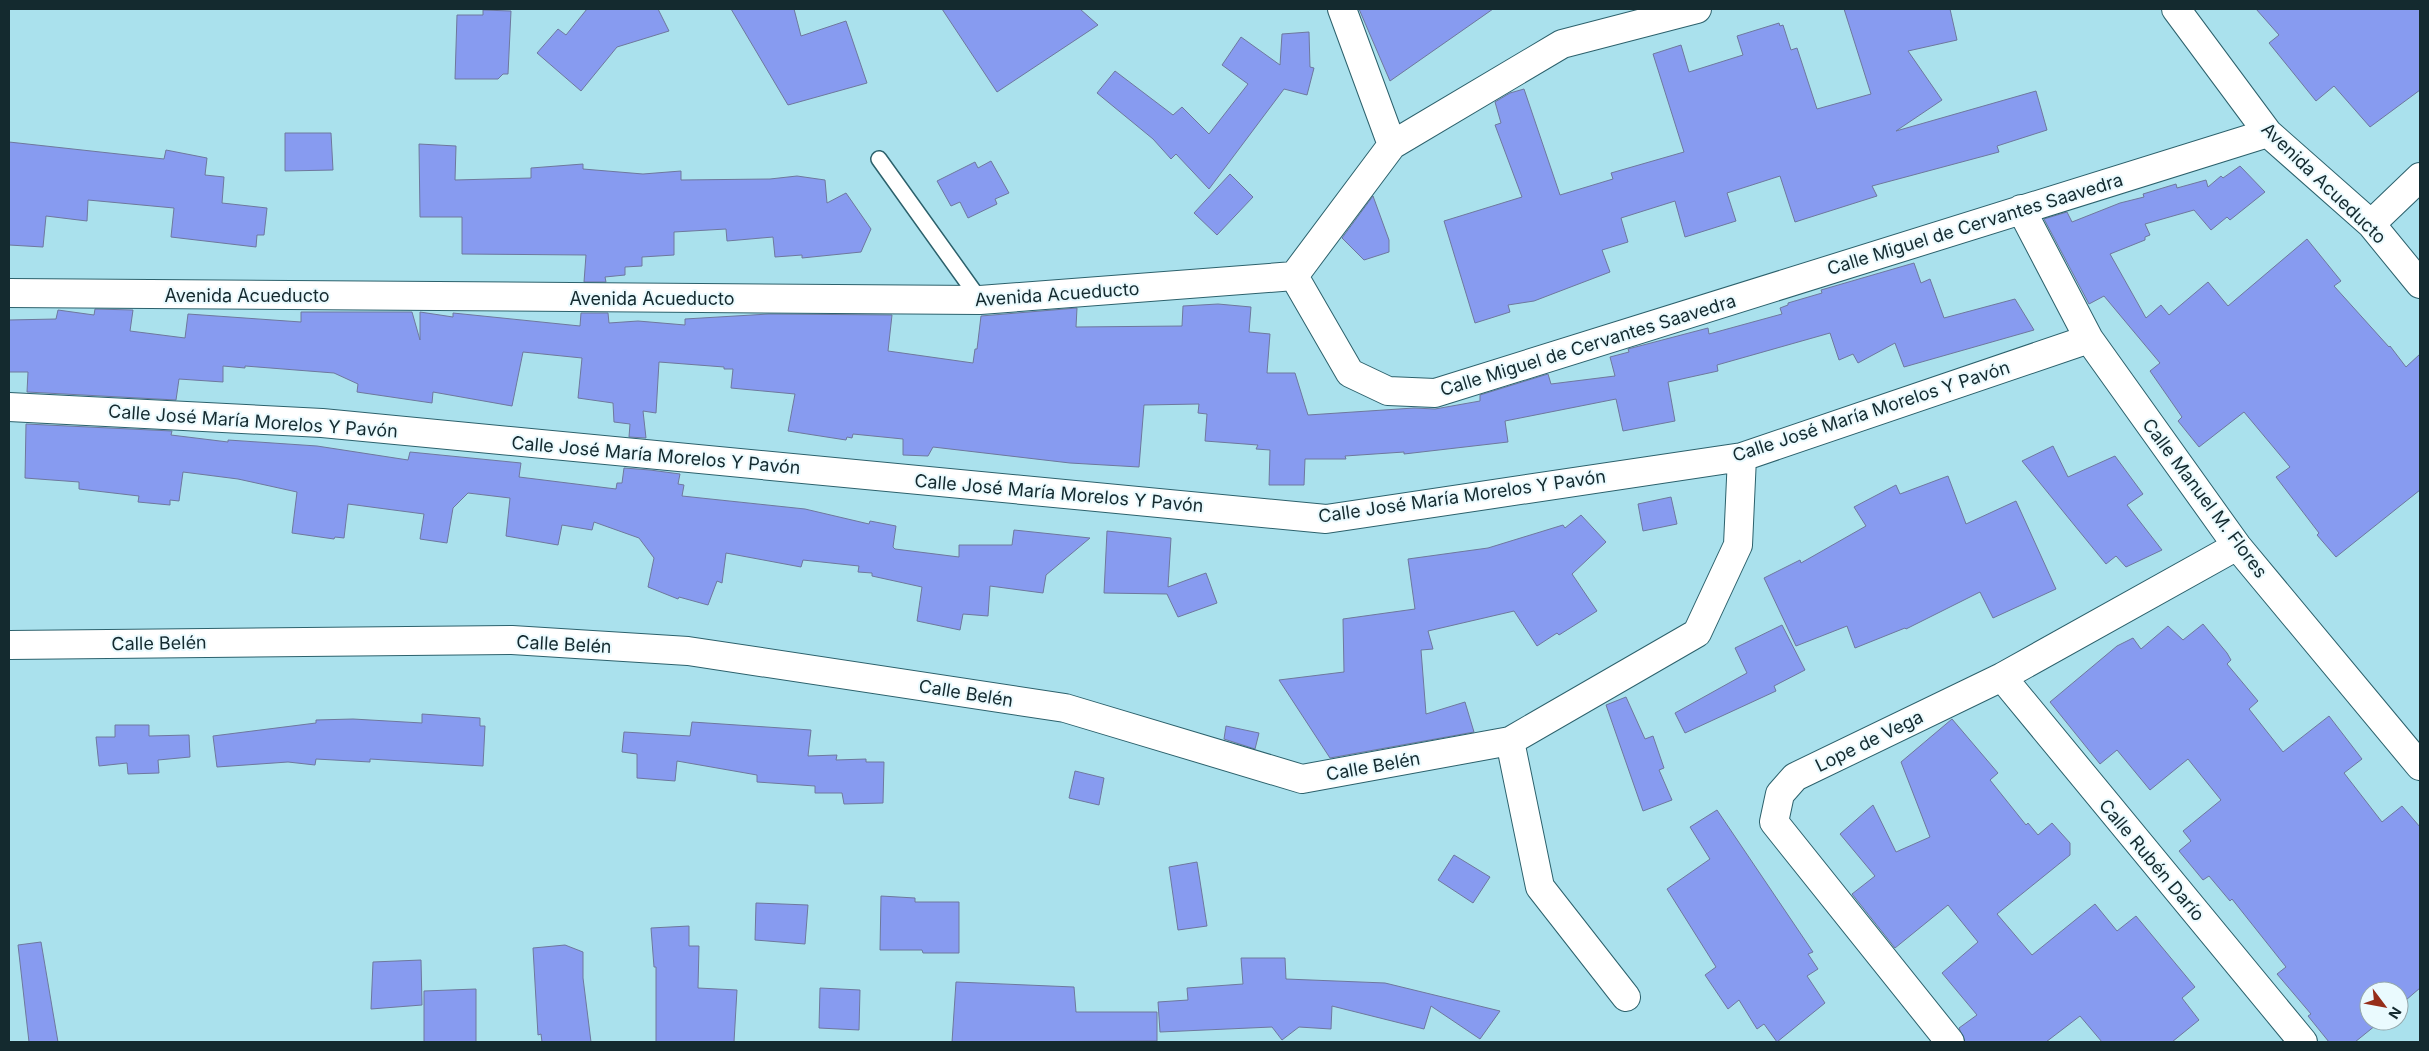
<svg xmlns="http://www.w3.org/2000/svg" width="2429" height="1051" font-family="Inter,sans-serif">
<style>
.building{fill:#879bf0;stroke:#6e789d}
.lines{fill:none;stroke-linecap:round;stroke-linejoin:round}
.lane-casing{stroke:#2c616c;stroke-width:18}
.street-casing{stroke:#2c616c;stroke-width:30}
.lane{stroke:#fff;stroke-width:15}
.street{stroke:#fff;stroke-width:28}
.labels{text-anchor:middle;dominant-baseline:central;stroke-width:4;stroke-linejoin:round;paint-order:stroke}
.street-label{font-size:18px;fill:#142a2f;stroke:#eafafe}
</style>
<rect width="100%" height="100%" fill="#aae1ed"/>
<path class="building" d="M 587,9 L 658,9 L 669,31 L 617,47 L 581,91 L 537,53 L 558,29 L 566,35 Z
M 731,9 L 794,9 L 801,36 L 846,21 L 867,83 L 788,105 Z
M 942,9 L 1080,9 L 1098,25 L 997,92 Z
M 1359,9 L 1493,9 L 1390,81 Z
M 1844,9 L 1950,9 L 1957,40 L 1908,51 L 1942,100 L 1896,131 L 2036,91 L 2047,130 L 1997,146 L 1999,152 L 1872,186 L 1877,196 L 1795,222 L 1780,176 L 1727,193 L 1736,221 L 1685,237 L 1675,201 L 1621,218 L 1628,242 L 1602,250 L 1610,272 L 1534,301 L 1508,305 L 1510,312 L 1475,323 L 1444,221 L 1522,197 L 1495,125 L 1501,123 L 1495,102 L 1510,93 L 1524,89 L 1560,195 L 1613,179 L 1611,173 L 1684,152 L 1653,54 L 1681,45 L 1689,72 L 1743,55 L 1737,36 L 1779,23 L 1780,26 L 1783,25 L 1791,50 L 1797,48 L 1817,109 L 1871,94 Z
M 2256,9 L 2420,9 L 2420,90 L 2370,127 L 2334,86 L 2316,101 L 2269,43 L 2279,35 Z
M 483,10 L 511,11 L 508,74 L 503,74 L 498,79 L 455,79 L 457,15 L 483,15 Z
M 1309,32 L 1310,67 L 1314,68 L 1307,95 L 1284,89 L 1209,189 L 1176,154 L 1171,159 L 1153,139 L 1097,93 L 1115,71 L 1173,115 L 1182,107 L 1209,134 L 1248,84 L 1222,65 L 1241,37 L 1280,65 L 1282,34 Z
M 285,133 L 331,133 L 333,170 L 285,171 Z
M 9,142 L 164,159 L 166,150 L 207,158 L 205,175 L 224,177 L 222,203 L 267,208 L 264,235 L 257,235 L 256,247 L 171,237 L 174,208 L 88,200 L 87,221 L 46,216 L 43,247 L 9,245 Z
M 419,144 L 456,146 L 455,180 L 531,178 L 531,168 L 583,164 L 583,169 L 643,174 L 681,171 L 681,180 L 770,179 L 797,176 L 825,180 L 827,203 L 846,193 L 871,229 L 861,252 L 802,258 L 802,255 L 775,257 L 773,237 L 727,241 L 726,229 L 674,232 L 674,255 L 642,257 L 642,266 L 625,267 L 625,275 L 605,277 L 606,282 L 584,282 L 586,255 L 462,254 L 462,217 L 420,217 Z
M 991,161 L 1009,193 L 995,199 L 997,204 L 968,218 L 960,202 L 951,206 L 937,181 L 975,162 L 978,168 Z
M 2240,166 L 2265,192 L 2230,220 L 2227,217 L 2211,230 L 2194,210 L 2145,224 L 2150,235 L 2145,237 L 2145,240 L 2110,254 L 2146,318 L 2161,305 L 2169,315 L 2208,282 L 2228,306 L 2307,239 L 2341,281 L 2334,286 L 2389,347 L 2390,346 L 2406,367 L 2420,354 L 2420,490 L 2336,557 L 2317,535 L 2319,533 L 2276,477 L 2290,467 L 2244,412 L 2199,447 L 2178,421 L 2182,417 L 2150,371 L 2160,363 L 2104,296 L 2089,304 L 2044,219 L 2067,212 L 2072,222 L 2120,203 L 2144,197 L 2143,194 L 2176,184 L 2177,188 L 2206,180 L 2208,187 L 2221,176 L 2223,178 Z
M 1230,174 L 1253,197 L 1217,235 L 1194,213 Z
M 1373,196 L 1389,240 L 1389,252 L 1364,260 L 1342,238 Z
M 1914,263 L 1921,283 L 1930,279 L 1944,318 L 2015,299 L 2034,330 L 1904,367 L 1895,343 L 1858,363 L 1853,354 L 1839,360 L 1830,333 L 1717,365 L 1718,371 L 1668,382 L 1675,421 L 1623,431 L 1616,399 L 1505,421 L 1508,442 L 1404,454 L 1404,452 L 1345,456 L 1346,459 L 1305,459 L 1304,485 L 1269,485 L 1270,450 L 1256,449 L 1258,445 L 1205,441 L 1207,414 L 1198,413 L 1199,404 L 1144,405 L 1139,467 L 1070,463 L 933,447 L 928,456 L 903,455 L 903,439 L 853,434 L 852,438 L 847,437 L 846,440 L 788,431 L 795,394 L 731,388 L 733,369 L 724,369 L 724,367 L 659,362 L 656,413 L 643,411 L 646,438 L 629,437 L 630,424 L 614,422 L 613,403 L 578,398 L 582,358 L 523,352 L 512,406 L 433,392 L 432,403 L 357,392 L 358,384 L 334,373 L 245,366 L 245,368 L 223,366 L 223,382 L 179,379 L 176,400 L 27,392 L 28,372 L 9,372 L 9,320 L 56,319 L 58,310 L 94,315 L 95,309 L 133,310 L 130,331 L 185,338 L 188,314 L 301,322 L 301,312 L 412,312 L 420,340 L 420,312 L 453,317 L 453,313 L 580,326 L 581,313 L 608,313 L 609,323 L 638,321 L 685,325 L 685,319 L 769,314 L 892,315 L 888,351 L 973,363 L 975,349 L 977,349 L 981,316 L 1077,308 L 1076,327 L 1182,326 L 1183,306 L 1218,304 L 1251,307 L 1249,332 L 1270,334 L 1267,373 L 1295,373 L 1308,415 L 1414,408 L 1435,409 L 1480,401 L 1480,395 L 1548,374 L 1551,384 L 1615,376 L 1610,357 L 1629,352 L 1628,349 L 1708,328 L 1709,334 L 1782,314 L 1780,308 L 1788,305 L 1788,303 L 1822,293 L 1821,290 Z
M 26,424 L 172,431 L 171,435 L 228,442 L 228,440 L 317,446 L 408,460 L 410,452 L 521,463 L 519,477 L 616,489 L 617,483 L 622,483 L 624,468 L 650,470 L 680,474 L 678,484 L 684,485 L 682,496 L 805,509 L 869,524 L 870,521 L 896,526 L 893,547 L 895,549 L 959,557 L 959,545 L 1012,545 L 1014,530 L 1090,538 L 1046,575 L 1043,593 L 990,586 L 988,616 L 963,614 L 960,630 L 917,621 L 922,587 L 872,576 L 872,573 L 858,572 L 859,566 L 803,560 L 801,567 L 726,553 L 722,583 L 717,581 L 708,605 L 679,597 L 678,599 L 648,587 L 654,558 L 639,538 L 594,522 L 592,530 L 562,525 L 558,545 L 506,536 L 510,498 L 468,493 L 453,508 L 447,543 L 420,539 L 424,514 L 348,504 L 344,538 L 335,537 L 334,539 L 292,533 L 297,492 L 238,479 L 183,472 L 179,501 L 170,500 L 170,505 L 138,502 L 139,496 L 79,489 L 79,482 L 25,478 Z
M 2053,446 L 2068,477 L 2115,456 L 2143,494 L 2127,505 L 2162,550 L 2126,567 L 2116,556 L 2106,564 L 2022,461 Z
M 1948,476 L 1966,524 L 2016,501 L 2056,589 L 1993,618 L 1980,592 L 1906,629 L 1905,628 L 1855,648 L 1847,626 L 1796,646 L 1764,578 L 1800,560 L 1801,563 L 1866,526 L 1854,507 L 1896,485 L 1900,494 Z
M 1671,497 L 1677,524 L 1643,531 L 1638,504 Z
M 1581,515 L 1606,542 L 1572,574 L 1597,611 L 1559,635 L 1557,633 L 1537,646 L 1514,611 L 1428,631 L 1433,649 L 1421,650 L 1426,714 L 1465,702 L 1474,732 L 1330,758 L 1279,680 L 1344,672 L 1343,619 L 1415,609 L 1408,559 L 1488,548 L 1563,525 L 1565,528 Z
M 1107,531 L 1171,538 L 1168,587 L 1206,573 L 1217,603 L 1178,617 L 1167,594 L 1104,593 Z
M 2203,624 L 2227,653 L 2231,660 L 2227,664 L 2258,701 L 2249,709 L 2283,752 L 2329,716 L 2362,759 L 2344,773 L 2382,822 L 2402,806 L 2420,827 L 2420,988 L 2399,1006 L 2399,991 L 2369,991 L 2369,1021 L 2381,1021 L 2355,1042 L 2329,1042 L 2308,1016 L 2311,1014 L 2277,974 L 2286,967 L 2232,899 L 2230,901 L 2209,876 L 2203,880 L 2179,851 L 2191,841 L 2183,831 L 2221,800 L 2188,759 L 2150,790 L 2117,750 L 2100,764 L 2050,702 L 2117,646 L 2133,638 L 2141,649 L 2168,626 L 2183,640 Z
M 1782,625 L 1805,670 L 1774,686 L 1776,691 L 1685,733 L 1675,713 L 1747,673 L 1735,648 Z
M 1626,697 L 1645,739 L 1653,736 L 1664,768 L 1659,770 L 1672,800 L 1643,811 L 1606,705 Z
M 422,714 L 480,718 L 480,726 L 485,726 L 483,766 L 370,759 L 370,762 L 316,759 L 315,765 L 288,762 L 217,767 L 213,736 L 316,723 L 316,720 L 353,719 L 422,723 Z
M 1952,719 L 1998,773 L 1990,780 L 2026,825 L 2028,823 L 2038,835 L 2052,823 L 2070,843 L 2070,855 L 1997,914 L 2032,955 L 2095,904 L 2117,931 L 2136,916 L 2195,987 L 2182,998 L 2199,1020 L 2172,1042 L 2102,1042 L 2080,1016 L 2046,1042 L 1965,1042 L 1959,1028 L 1977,1015 L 1942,973 L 1978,942 L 1948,905 L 1895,948 L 1852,894 L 1875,876 L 1840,834 L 1873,805 L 1896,852 L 1930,837 L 1901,762 Z
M 692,722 L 811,730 L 808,756 L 837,755 L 836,760 L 866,759 L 866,762 L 884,762 L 883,803 L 844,804 L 842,793 L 815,793 L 815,786 L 757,782 L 757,775 L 677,761 L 675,781 L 637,778 L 637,754 L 622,752 L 624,732 L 690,736 Z
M 115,725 L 149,725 L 149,736 L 189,735 L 190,757 L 158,760 L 159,773 L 128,774 L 127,763 L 99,766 L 96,737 L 115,737 Z
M 1226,726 L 1259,733 L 1255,749 L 1224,739 Z
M 1075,771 L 1104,778 L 1099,805 L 1069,798 Z
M 1717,810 L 1813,952 L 1808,954 L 1818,969 L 1807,976 L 1825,1003 L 1777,1042 L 1764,1024 L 1757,1029 L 1739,1000 L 1728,1009 L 1705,975 L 1716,967 L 1667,889 L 1710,859 L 1690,827 Z
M 1454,855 L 1490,877 L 1473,903 L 1438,880 Z
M 1197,862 L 1207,926 L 1178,930 L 1169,867 Z
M 881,896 L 915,898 L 915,902 L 959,902 L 959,953 L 923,953 L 922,950 L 880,950 Z
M 756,903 L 808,905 L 805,944 L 755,940 Z
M 689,926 L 689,946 L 699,946 L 698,988 L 737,990 L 734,1042 L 656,1042 L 656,967 L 654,967 L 651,928 Z
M 41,942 L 58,1042 L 29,1042 L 18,945 Z
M 565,945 L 583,952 L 583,978 L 591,1042 L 542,1042 L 541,1034 L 538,1035 L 533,948 Z
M 1241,958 L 1285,958 L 1286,979 L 1385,983 L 1500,1011 L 1480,1039 L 1431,1006 L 1424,1029 L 1332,1006 L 1331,1029 L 1299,1027 L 1282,1040 L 1272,1027 L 1160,1032 L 1158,1002 L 1188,1000 L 1187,988 L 1243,984 Z
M 421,960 L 422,1005 L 371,1009 L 373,962 Z
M 956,982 L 1074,987 L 1076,1012 L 1157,1012 L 1157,1041 L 952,1042 Z
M 820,988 L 860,990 L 859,1030 L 819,1028 Z
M 476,989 L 476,1042 L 424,1042 L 424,991 Z"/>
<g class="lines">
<defs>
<path id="lane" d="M 879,159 L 980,300"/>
<path id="street" d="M 1342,9 L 1392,145
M 2176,9 L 2268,133 L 2371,224 L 2420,284
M 2021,209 L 2089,339 L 2237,546 L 2420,766
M 2371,224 L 2420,177
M 1294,276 L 1350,373 L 1388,391 L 1435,393 L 2268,133
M 1294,276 L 1392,145 L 1562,44 L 1697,9
M 9,293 L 980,300 L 1294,276
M 9,407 L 322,423 L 1326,519 L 1742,457 L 2089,339
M 9,645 L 512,640 L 688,651 L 1065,708 L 1302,779 L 1510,741 L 1697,633 L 1738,545 L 1742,457
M 2002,677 L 2303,1042
M 1510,741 L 1540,887 L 1626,997
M 1950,1042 L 1774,822 L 1780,794 L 1795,777 L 2002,677 L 2237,546"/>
</defs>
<use href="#lane" class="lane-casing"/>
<use href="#street" class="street-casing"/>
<use href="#lane" class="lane"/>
<use href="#street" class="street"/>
</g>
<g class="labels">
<g class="street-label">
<text transform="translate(2324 183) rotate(44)">Avenida Acueducto</text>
<text transform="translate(1975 224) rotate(-17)">Calle Miguel de Cervantes Saavedra</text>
<text transform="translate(1057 294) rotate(-4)">Avenida Acueducto</text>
<text x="247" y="295">Avenida Acueducto</text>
<text x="652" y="298">Avenida Acueducto</text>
<text transform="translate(1588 345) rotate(-17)">Calle Miguel de Cervantes Saavedra</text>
<text transform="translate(1871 411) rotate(-18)">Calle José María Morelos Y Pavón</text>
<text transform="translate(253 421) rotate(4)">Calle José María Morelos Y Pavón</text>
<text transform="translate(656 455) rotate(5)">Calle José María Morelos Y Pavón</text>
<text transform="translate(1059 493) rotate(5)">Calle José María Morelos Y Pavón</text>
<text transform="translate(1462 496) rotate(-8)">Calle José María Morelos Y Pavón</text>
<text transform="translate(2205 498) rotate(53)">Calle Manuel M. Flores</text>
<text transform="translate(159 643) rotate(-1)">Calle Belén</text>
<text transform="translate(564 644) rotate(3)">Calle Belén</text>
<text transform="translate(966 693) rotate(9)">Calle Belén</text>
<text transform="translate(1869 741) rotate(-26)">Lope de Vega</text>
<text transform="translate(1373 766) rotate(-10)">Calle Belén</text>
<text transform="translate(2152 860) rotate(50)">Calle Rubén Darío</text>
</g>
</g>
<rect width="2429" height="1051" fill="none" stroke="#142a2f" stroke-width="20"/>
<g transform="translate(2384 1006) rotate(122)"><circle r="24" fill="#eafafe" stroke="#94a7ab"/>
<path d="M0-4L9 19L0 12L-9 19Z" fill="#962d19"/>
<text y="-8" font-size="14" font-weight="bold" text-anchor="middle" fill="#142a2f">N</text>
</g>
</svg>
